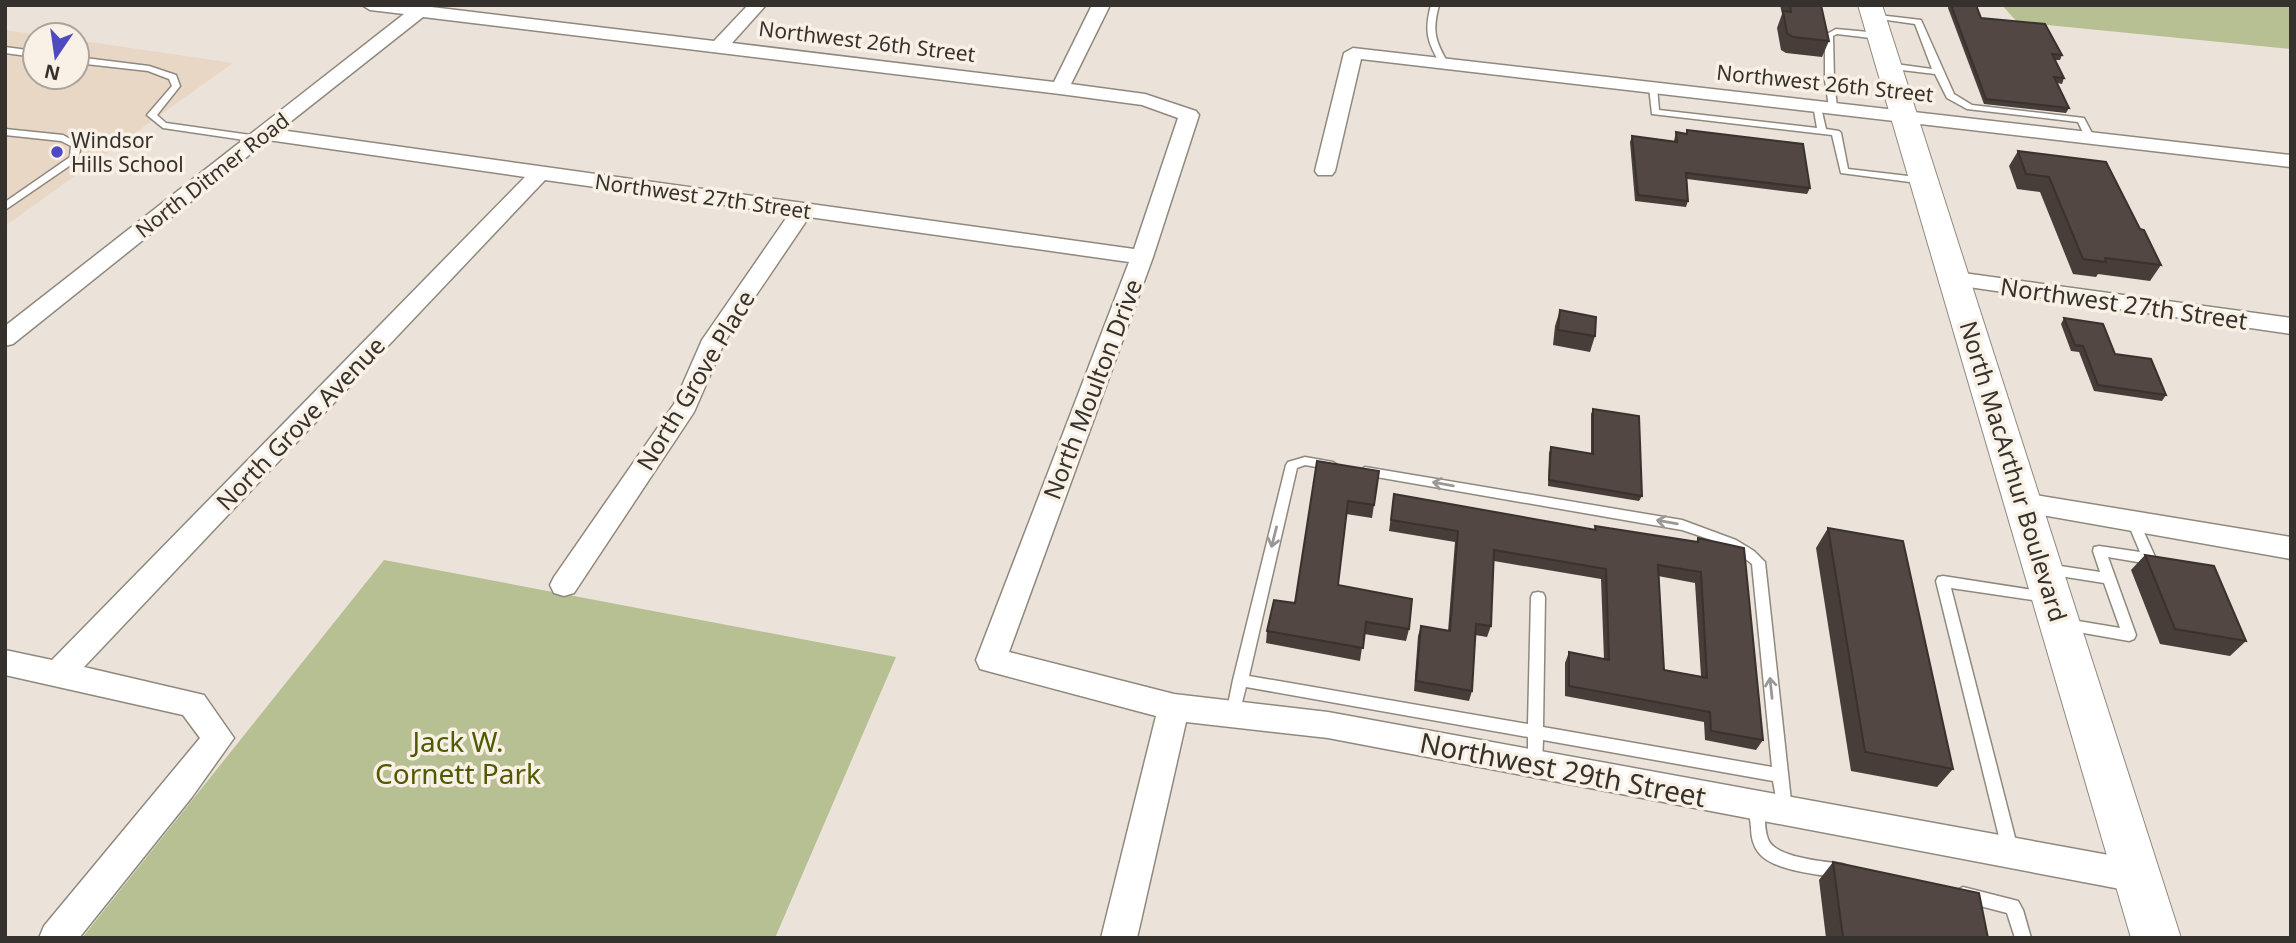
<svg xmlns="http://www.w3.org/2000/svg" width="2296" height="943" font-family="'Noto Sans',sans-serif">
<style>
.education{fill:#e9d7c6}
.green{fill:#b7c093}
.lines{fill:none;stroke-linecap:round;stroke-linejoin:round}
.service-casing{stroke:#8f887e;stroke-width:3}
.minor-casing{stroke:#8f887e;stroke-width:3}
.secondary-casing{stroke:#8f887e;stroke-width:2}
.service{fill:#fff;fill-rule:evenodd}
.minor{fill:#fff;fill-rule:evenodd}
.secondary{fill:#fff;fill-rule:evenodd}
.wall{fill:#473d39;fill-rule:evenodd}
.building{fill:#524742;stroke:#39322e;stroke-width:2;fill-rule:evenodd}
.oneway{stroke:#9a9896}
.poi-dot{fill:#4e4bc2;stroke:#f9f0e6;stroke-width:2.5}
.labels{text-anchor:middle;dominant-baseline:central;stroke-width:7;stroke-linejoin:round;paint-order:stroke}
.far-street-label{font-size:21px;fill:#35322e;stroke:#f9f0e6}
.far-poi-label{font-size:21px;fill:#35322e;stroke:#f9f0e6;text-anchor:start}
.street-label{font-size:24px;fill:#35322e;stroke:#f9f0e6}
.near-park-label{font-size:28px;fill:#505a00;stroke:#f9f0e6}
.near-street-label{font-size:28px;fill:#35322e;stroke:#f9f0e6}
</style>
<rect width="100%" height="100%" fill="#ebe3d9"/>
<path class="education" d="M 5,30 L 41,35 L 35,35 L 35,77 L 77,77 L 77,40 L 233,63 L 5,226 Z"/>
<path class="green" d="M 2002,5 L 2291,5 L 2291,49 L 2017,22 Z
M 384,560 L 896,657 L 775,938 L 82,938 Z"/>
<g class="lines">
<defs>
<path id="service" d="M 1431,5 L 1439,5 C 1432,31 1435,41 1448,63 L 1444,66 L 1441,65 C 1427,42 1424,31 1431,5 Z
M 1870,14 L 1921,20 L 1954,94 L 1972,105 L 2084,118 L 2094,137 L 2089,140 L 2086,139 L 2078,122 L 1967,109 L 1947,98 L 1935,74 L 1885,68 L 1884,66 L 1888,63 L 1932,69 L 1915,24 L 1873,18 L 1870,18 Z
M 1836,29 L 1879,33 L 1883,36 L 1879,39 L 1837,34 L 1833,36 L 1834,80 L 1837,107 L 1833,110 L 1829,107 L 1825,80 L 1825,35 Z
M 5,47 L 35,51 L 35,57 L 5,53 Z
M 77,57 L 149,66 L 176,75 L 180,86 L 157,115 L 166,123 L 258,136 L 263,139 L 258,142 L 163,128 L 147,115 L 172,86 L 169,79 L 148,71 L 77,63 Z
M 1653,84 L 1657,87 L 1659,110 L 1817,128 L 1813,105 L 1820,103 L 1826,129 L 1839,131 L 1841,133 L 1848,169 L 1925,178 L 1930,181 L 1925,184 L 1841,173 L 1832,135 L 1652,114 L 1649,87 Z
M 5,129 L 63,135 L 81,145 L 78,160 L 5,210 L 5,202 L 70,157 L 71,146 L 61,141 L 5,135 Z
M 1305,457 L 1333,462 L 1339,466 L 1333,470 L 1305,465 L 1297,468 L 1249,676 L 1528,724 L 1531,597 L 1533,593 L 1538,592 L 1543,593 L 1545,597 L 1543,727 L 1772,767 L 1752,564 C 1731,546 1707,538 1682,530 L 1365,475 L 1359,471 L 1365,467 L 1682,520 L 1736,540 L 1754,551 L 1765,562 L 1792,810 L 1789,815 L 1784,817 L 1779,815 L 1773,781 L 1543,740 L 1542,764 L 1540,769 L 1535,771 L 1530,769 L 1528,764 L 1528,737 L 1246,687 L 1238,718 L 1233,720 L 1228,718 L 1226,714 L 1233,680 L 1286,465 L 1288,462 Z
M 2133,516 L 2137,518 L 2139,521 L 2156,559 L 2154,563 L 2149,564 L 2108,557 L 2136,635 L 2134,639 L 2129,641 L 2061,629 L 2059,625 L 2061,621 L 2066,619 L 2120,628 L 2104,583 L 2047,574 L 2042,573 L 2040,569 L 2042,565 L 2047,564 L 2100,572 L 2093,551 L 2094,547 L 2099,546 L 2140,552 L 2127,521 L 2129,518 Z
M 1943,576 L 2046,592 L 2051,593 L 2053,597 L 2051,601 L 2046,602 L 1951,588 L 2019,853 L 2017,858 L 2011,860 L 2005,858 L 2003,853 L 1936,581 L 1938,577 Z
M 1757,798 L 1762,800 L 1765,805 C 1765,816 1764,829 1768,839 C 1775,858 1824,861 1842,864 L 1848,866 L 1850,871 L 1848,876 L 1842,878 C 1821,875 1773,871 1759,853 C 1753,846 1751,836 1751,827 C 1750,818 1748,808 1752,800 Z
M 1963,887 L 2018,901 L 2023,910 L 2031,938 L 2015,938 L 2007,913 L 1957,900 L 1955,895 L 1957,890 Z"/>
<path id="minor" d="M 362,5 L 415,5 L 714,41 L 748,5 L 766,5 L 732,43 L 1054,82 L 1092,5 L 1110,5 L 1071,84 L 1145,94 L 1196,111 L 1199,115 L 1153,257 L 1009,652 L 1174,694 L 1328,712 L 2136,860 L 2148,865 L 2153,876 L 2148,887 L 2136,892 L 1328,738 L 1186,722 L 1137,938 L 1101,938 L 1156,716 L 991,672 L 980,669 L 976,660 L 1129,262 L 809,217 L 725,341 L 694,412 L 574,593 L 564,596 L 554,593 L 550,585 L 554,577 L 674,404 L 702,340 L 789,214 L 545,180 L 84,667 L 204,695 L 234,738 L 192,797 L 79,938 L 39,938 L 44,926 L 200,738 L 183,715 L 5,675 L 5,650 L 52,660 L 525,177 L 268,140 L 13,344 L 5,346 L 5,326 L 404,14 L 370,10 ZM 423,17 L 1060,94 L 1142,105 L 1178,118 L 1134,249 L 280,130 Z
M 1353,48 L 2291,155 L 2291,167 L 1361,59 L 1335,171 L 1332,175 L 1318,175 L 1315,171 L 1344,53 Z
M 1956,272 L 2291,318 L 2291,334 L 1948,284 L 1945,279 L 1948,274 Z
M 2023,493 L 2291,537 L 2291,559 L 2014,510 L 2010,503 L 2014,496 Z"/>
<path id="secondary" d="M 1858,5 L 1882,5 L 2181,938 L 2131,938 Z"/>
</defs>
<use href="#service" class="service-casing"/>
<use href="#minor" class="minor-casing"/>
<use href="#secondary" class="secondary-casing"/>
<use href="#service" class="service"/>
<use href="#minor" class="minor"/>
<use href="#secondary" class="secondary"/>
</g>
<path class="wall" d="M 1780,5 L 1821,5 L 1829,41 L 1822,57 L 1786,53 L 1781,50 L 1777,28 L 1782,14 Z
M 1949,5 L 1976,5 L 1981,18 L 2062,55 L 2060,60 L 2055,60 L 2064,78 L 2062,84 L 2057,83 L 2069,108 L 2066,113 L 1984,104 L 1948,8 Z
M 1687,130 L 1810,188 L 1807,194 L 1687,179 L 1688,201 L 1686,207 L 1635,201 L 1630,142 L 1632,136 L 1674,141 L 1676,132 L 1686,134 Z
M 2018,151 L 2140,229 L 2161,265 L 2150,281 L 2098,274 L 2096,277 L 2073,274 L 2040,192 L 2017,189 L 2009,166 Z
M 1560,310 L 1595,336 L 1590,352 L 1553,345 L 1555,326 Z
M 2064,318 L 2115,354 L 2166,395 L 2162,401 L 2094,391 L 2079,352 L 2071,351 L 2061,324 Z
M 1593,409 L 1642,496 L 1639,501 L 1548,486 L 1549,453 L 1551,447 L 1591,454 L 1591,414 Z
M 1317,461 L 1374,505 L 1372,518 L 1346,514 L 1338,585 L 1409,629 L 1406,641 L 1364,634 L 1360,661 L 1266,643 L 1267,631 L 1295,603 Z
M 1394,494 L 1594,530 L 1595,526 L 1696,542 L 1698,538 L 1763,740 L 1756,750 L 1705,740 L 1704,722 L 1565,696 L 1565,663 L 1569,652 L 1604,659 L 1601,579 L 1494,561 L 1491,626 L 1487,637 L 1475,635 L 1472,691 L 1469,701 L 1414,691 L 1418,636 L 1421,626 L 1448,631 L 1455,542 L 1389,531 ZM 1658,576 L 1695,583 L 1701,676 L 1664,670 Z
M 1828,528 L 1953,769 L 1937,787 L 1851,771 L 1816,548 Z
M 2145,555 L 2246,641 L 2230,656 L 2160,644 L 2131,570 Z
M 1833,862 L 1988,938 L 1826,938 L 1819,880 Z"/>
<path class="building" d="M 1790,5 L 1821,5 L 1829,41 L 1793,37 L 1787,33 L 1783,11 L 1791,12 Z
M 1951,5 L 1976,5 L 1981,18 L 2045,24 L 2062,55 L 2052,54 L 2064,78 L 2054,77 L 2069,108 L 1986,99 Z
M 1687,130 L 1803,144 L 1810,188 L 1686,173 L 1688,201 L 1638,195 L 1632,136 L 1677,142 L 1676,132 L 1687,134 Z
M 2018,151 L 2106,162 L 2140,229 L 2144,230 L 2161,265 L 2105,258 L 2106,262 L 2083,259 L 2049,177 L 2026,174 Z
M 1560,310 L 1596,317 L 1595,336 L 1558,330 Z
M 2064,318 L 2103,324 L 2115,354 L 2151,359 L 2166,395 L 2098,385 L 2083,346 L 2075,345 Z
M 1593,409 L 1639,416 L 1642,496 L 1549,480 L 1551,447 L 1593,454 Z
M 1317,461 L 1379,471 L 1374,505 L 1348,501 L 1338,585 L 1412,599 L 1409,629 L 1366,622 L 1363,648 L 1267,631 L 1274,600 L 1295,603 Z
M 1394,494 L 1596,530 L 1595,526 L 1698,542 L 1698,538 L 1744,548 L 1763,740 L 1711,731 L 1710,712 L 1569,686 L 1569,652 L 1609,660 L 1606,569 L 1494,550 L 1491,626 L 1476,624 L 1472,691 L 1416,681 L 1421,626 L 1450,631 L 1458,531 L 1391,520 ZM 1658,565 L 1701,572 L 1707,678 L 1664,670 Z
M 1828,528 L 1903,541 L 1953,769 L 1865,752 Z
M 2145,555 L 2214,566 L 2246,641 L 2175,629 Z
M 1833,862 L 1979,893 L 1988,938 L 1843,938 Z"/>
<defs><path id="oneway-shaft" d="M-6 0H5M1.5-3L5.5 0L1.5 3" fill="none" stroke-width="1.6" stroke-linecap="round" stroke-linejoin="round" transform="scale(1.75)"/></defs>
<g class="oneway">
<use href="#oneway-shaft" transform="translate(1443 484) rotate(-170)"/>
<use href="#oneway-shaft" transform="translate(1667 522) rotate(-170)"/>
<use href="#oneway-shaft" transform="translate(1274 537) rotate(104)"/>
<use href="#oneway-shaft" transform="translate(1771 688) rotate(-96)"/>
</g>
<circle class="poi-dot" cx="57" cy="152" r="7"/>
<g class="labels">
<g class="far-street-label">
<text transform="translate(867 41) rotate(7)">Northwest 26th Street</text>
<text transform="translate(1825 83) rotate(6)">Northwest 26th Street</text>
<text transform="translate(212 175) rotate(-38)">North Ditmer Road</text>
<text transform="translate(703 196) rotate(8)">Northwest 27th Street</text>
</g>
<g class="far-poi-label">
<text x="71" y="140">Windsor<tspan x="71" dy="24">Hills School</tspan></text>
</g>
<g class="street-label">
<text transform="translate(2124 303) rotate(8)">Northwest 27th Street</text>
<text transform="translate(695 380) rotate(-59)">North Grove Place</text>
<text transform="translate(1092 389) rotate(-69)">North Moulton Drive</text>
<text transform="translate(300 423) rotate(-46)">North Grove Avenue</text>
<text transform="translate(2014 471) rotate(73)">North MacArthur Boulevard</text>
</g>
<g class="near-park-label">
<text x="458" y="741">Jack W.<tspan x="458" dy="32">Cornett Park</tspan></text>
</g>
<g class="near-street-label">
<text transform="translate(1563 769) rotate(11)">Northwest 29th Street</text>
</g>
</g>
<rect width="2296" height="943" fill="none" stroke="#35322e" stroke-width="14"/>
<g transform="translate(56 56) rotate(193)"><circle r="33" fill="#f9f0e6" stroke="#aba49c" stroke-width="2"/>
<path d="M0-5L12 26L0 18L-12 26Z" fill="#4e4bc2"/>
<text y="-10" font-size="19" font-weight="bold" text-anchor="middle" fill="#35322e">N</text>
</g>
</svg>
